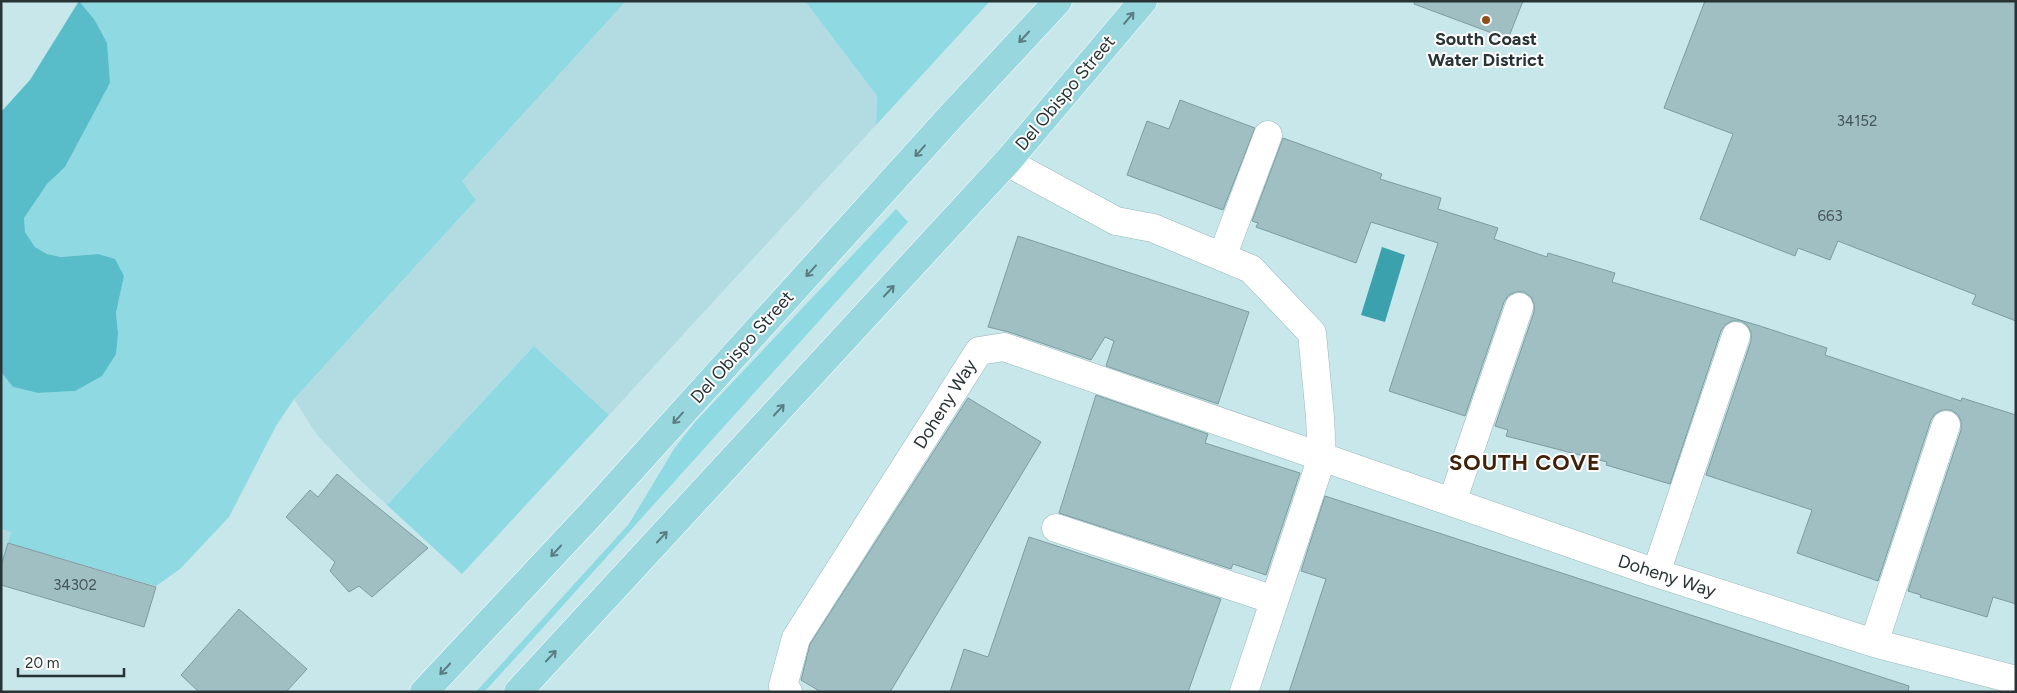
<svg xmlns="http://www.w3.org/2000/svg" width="2017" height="693" font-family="Figtree,sans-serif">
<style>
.built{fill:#b3dce2}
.green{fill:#8ed9e2}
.forest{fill:#59bdc9}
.water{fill:#3aa1ad}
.building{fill:#a0bfc3;stroke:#7e9ca0}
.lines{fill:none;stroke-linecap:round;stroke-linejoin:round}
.street-casing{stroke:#98b7ba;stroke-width:29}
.primary-casing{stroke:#fff;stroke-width:29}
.street{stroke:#fff;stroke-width:28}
.primary{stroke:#98d7de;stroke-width:28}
.oneway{stroke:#5a7d81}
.poi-dot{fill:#8e4e18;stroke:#fff;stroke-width:2}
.labels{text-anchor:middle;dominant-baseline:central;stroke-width:4;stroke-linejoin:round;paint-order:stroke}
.number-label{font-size:15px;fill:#455658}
.poi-label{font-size:18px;font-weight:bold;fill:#273335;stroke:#fff}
.street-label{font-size:18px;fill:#273335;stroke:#fff}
.district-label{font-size:22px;font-weight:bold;letter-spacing:1px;fill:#412209;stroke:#fff}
</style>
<rect width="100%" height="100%" fill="#c7e7eb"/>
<path class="built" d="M 626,1 L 805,1 L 877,96 L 876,125 L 609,415 L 534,346 L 387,505 L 361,481 L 317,435 L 294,399 L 476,200 L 462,181 Z
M 1,529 L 12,532 L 1,566 Z"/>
<path class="green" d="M 79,1 L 626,1 L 462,181 L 476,200 L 294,399 L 276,426 L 229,517 L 180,569 L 156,586 L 8,543 L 11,532 L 1,529 L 1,372 L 13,387 L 38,393 L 75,391 L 118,333 L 116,313 L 124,276 L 98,254 L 61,257 L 47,254 L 35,247 L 25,232 L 23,218 L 47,184 L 65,167 L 110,83 L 94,19 Z
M 805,1 L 990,1 L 876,125 L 877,96 Z
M 896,209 L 908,222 L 539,632 L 484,692 L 476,692 L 629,524 L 674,449 L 695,422 Z
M 534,346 L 609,415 L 462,574 L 387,505 Z"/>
<path class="forest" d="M 79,1 L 94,19 L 107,43 L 110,83 L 65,167 L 47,184 L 24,218 L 25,232 L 35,247 L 47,254 L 61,257 L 98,254 L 115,259 L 124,276 L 116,313 L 118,333 L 116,354 L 102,376 L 75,391 L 38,393 L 13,387 L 1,372 L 1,112 L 30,80 Z"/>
<path class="water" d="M 1382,247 L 1405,255 L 1385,322 L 1361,315 Z"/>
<path class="building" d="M 1415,1 L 1523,1 L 1508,39 L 1414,4 Z
M 1705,1 L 2016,1 L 2016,321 L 1972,304 L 1976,295 L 1838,241 L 1830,260 L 1798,248 L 1795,256 L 1700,219 L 1733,134 L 1664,108 Z
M 1180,100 L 1255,128 L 1223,210 L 1127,175 L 1147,121 L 1169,129 Z
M 1283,138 L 1382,174 L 1380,179 L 1441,198 L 1438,209 L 1498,228 L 1494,239 L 1547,257 L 1548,253 L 1615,273 L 1612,282 L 1760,326 L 1827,348 L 1825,355 L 1961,401 L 1962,398 L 2016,415 L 2016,604 L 1993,597 L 1987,617 L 1920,597 L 1921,595 L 1908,591 L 1961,430 L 1961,421 L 1958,415 L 1951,410 L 1942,410 L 1935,414 L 1931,420 L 1878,581 L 1797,553 L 1812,510 L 1706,475 L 1751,341 L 1751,332 L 1747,325 L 1741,321 L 1732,321 L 1725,325 L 1721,331 L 1670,484 L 1606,465 L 1607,462 L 1506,436 L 1508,430 L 1495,426 L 1534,312 L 1534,304 L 1531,297 L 1524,292 L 1516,292 L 1509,295 L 1504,302 L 1465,416 L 1389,391 L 1438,243 L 1371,222 L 1356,263 L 1256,227 L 1258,223 L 1252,221 Z
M 1018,236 L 1249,312 L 1218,404 L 1106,366 L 1114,341 L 1105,337 L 1091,360 L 1009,332 L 988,327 Z
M 1096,395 L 1208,434 L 1205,443 L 1300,473 L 1266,575 L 1233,564 L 1231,569 L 1059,513 Z
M 968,398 L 1041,442 L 890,692 L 821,692 L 801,680 L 810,644 Z
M 337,474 L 428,548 L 372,597 L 359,586 L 349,592 L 330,571 L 335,562 L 286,517 L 310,490 L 318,497 Z
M 1325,496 L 1909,686 L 1908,692 L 1289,692 L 1326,579 L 1301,571 Z
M 1029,537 L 1221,599 L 1188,692 L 950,692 L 964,649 L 988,657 Z
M 8,543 L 156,587 L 144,627 L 1,585 L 1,566 Z
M 239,609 L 307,669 L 286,692 L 199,692 L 181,675 Z"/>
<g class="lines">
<defs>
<path id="street" d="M 1007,162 L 1116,221 L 1153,228 L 1251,269 L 1312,333 L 1320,417 L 1322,457 L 1656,573 L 1874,643 L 2016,680
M 1222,257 L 1268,135
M 1452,502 L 1519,307
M 1056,528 L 1274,600
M 1656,573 L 1736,336
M 1874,643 L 1946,425
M 788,692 L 783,686 L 796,638 L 979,351 L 1004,347 L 1322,457 L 1244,692"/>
<path id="primary" d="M 424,692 L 590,515 L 952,115 L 1058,1
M 518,692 L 1007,162 L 1143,1"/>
</defs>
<use href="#street" class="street-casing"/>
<use href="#primary" class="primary-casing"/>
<use href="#street" class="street"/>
<use href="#primary" class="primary"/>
</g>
<defs><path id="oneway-shaft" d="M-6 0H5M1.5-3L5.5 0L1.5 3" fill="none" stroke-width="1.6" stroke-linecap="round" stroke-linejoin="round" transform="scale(1.25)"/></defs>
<g class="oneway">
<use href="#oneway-shaft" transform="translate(1129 18) rotate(-50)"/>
<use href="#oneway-shaft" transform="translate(1024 37) rotate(133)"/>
<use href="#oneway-shaft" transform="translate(920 151) rotate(132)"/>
<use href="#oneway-shaft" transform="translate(811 271) rotate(132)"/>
<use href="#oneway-shaft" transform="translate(889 291) rotate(-47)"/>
<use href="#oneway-shaft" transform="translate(779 410) rotate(-47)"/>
<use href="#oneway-shaft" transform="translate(678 418) rotate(132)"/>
<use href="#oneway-shaft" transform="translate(662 537) rotate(-47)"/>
<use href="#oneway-shaft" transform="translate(556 551) rotate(133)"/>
<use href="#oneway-shaft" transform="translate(551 656) rotate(-47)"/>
<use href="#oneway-shaft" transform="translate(445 669) rotate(133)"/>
</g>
<circle class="poi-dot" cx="1486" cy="20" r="5"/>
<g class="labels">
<g class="number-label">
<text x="1857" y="121">34152</text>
<text x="1830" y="216">663</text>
<text x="75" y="585">34302</text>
</g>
<g class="poi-label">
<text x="1486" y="39">South Coast<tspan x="1486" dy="21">Water District</tspan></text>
</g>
<g class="street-label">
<text transform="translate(1065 93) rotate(-50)">Del Obispo Street</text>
<text transform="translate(742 347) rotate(-48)">Del Obispo Street</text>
<text transform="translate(945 404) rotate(-58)">Doheny Way</text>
<text transform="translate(1667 576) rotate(18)">Doheny Way</text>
</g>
<g class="district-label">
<text x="1525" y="462">SOUTH COVE</text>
</g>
</g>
<rect width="2017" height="693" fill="none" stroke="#273335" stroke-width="5"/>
<path d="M18 668v8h106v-8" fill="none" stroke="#273335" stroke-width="2.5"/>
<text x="25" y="668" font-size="15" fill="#273335" stroke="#ffffff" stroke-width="4" paint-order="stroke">20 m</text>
</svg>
